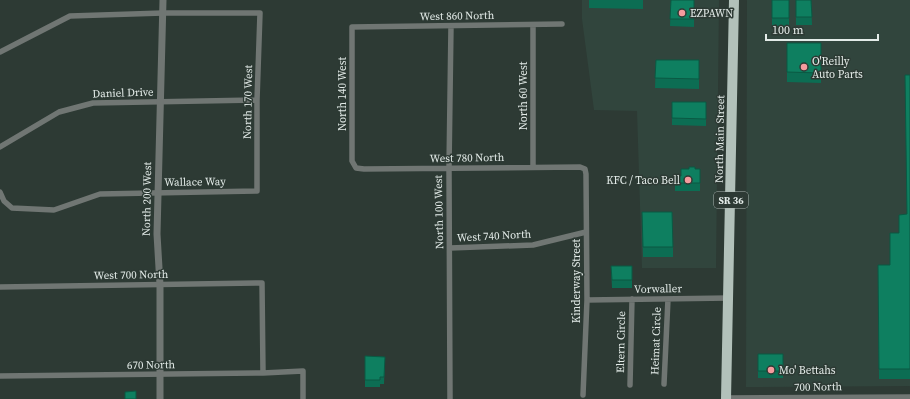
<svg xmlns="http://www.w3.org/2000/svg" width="910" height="399" font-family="'Source Serif 4',serif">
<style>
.built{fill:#31453d}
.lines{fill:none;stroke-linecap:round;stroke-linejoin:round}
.minor{stroke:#707673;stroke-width:5.5}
.tertiary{stroke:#707673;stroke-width:7}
.trunk{stroke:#b2c1ba;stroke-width:10}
.wall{fill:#0c6d53}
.building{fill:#0e7f60;stroke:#0a5943}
.poi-dot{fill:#f59b9e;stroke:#2d3a34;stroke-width:1.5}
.labels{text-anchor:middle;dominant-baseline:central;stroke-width:3;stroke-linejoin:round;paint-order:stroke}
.shield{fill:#2d3a34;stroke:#acb6b2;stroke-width:1}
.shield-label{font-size:10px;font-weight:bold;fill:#e3ebe8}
.poi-label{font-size:11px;fill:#e3ebe8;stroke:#2d3a34;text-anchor:start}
.street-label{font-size:11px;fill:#e3ebe8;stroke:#2d3a34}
</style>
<rect width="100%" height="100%" fill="#2d3a34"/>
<path class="built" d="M 582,0 L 719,0 L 716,268 L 642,268 L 637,111 L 594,110 L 582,19 Z
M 747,0 L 910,0 L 910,386 L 746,387 Z"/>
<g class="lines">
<path class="minor" d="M 562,24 L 352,27 L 352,161 L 356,168 L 364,169 L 580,167 L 585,169 L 586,174 L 587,300 L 583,395
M 0,52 L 70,16 L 163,13 L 260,13 L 257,100 L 257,191 L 100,194 L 54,210 L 12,208 L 4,201 L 0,192
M 0,147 L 59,112 L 93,103 L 257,100
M 533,167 L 533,25
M 450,248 L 533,245 L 586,232
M 0,287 L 262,283 L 263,373
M 587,300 L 729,298
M 0,376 L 263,373 L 303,371 L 303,399
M 664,384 L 668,299
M 630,385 L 632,299
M 726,398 L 910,397
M 450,399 L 449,168 L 451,26"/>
<path class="tertiary" d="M 160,399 L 160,285 L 157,234 L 163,0"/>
<path class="trunk" d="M 726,399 L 734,0"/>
</g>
<path class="wall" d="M 589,0 L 643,0 L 643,9 L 589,8 Z
M 671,0 L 694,0 L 694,27 L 670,26 Z
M 772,0 L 789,0 L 789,26 L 772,26 Z
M 796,0 L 811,0 L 812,25 L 796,25 Z
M 787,43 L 821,43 L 821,83 L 787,82 Z
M 656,60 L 699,60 L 699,89 L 655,88 Z
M 910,75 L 910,379 L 879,379 L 878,265 L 890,265 L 907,214 Z
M 672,102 L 706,102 L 706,126 L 672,125 Z
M 695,169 L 700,169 L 700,191 L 675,191 L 675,176 L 681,176 Z
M 642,222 L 673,247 L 673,257 L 643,257 Z
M 611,266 L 632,266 L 632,288 L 612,288 Z
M 758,354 L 783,354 L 783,378 L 758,378 Z
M 365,356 L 385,357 L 384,384 L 380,384 L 380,387 L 365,387 Z"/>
<path class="building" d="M 671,0 L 694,0 L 694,19 L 670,19 Z
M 772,0 L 789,0 L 789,18 L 772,18 Z
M 796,0 L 811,0 L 812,17 L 796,17 Z
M 787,43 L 821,43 L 821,73 L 787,72 Z
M 656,60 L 699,60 L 699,79 L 655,78 Z
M 905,75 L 910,75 L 910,369 L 879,369 L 878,265 L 890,265 L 890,233 L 899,233 L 899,215 L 907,214 Z
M 672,102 L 706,102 L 706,119 L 672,118 Z
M 689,167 L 695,167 L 695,169 L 700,169 L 700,183 L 675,183 L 675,176 L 681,176 L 681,169 L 689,169 Z
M 642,212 L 672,212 L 673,247 L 643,247 Z
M 611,266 L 632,266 L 632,280 L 612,280 Z
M 758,354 L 783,354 L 783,371 L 758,371 Z
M 365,356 L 385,357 L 384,377 L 380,377 L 380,380 L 365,380 Z
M 136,391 L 136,399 L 125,399 L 125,392 Z"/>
<g class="poi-dot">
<circle cx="682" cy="13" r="4"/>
<circle cx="804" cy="67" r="4"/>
<circle cx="688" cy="180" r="4"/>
<circle cx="771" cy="370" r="4"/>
</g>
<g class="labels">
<rect class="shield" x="714" y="192" width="34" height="16" rx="3"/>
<g class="shield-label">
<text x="731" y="200">SR 36</text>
</g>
<g class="poi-label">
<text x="690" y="13">EZPAWN</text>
<text x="812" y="61">O'Reilly<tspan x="812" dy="13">Auto Parts</tspan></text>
<text x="680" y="180" text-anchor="end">KFC / Taco Bell</text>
<text x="779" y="370">Mo' Bettahs</text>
</g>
<g class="street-label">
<text transform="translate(457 16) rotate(-1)">West 860 North</text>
<text transform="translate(123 93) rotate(-2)">Daniel Drive</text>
<text transform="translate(342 94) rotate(-90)">North 140 West</text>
<text transform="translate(523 96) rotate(-90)">North 60 West</text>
<text transform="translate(248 102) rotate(-89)">North 170 West</text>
<text transform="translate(720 139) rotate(-89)">North Main Street</text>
<text transform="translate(467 158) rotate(-1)">West 780 North</text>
<text transform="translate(195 182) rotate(-1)">Wallace Way</text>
<text transform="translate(147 199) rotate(-89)">North 200 West</text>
<text transform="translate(439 212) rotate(-91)">North 100 West</text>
<text transform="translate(494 236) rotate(-3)">West 740 North</text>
<text transform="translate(131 275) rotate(-1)">West 700 North</text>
<text transform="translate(576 281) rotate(-90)">Kinderway Street</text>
<text transform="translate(658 289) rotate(-1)">Vorwaller</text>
<text transform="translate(656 341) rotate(-88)">Heimat Circle</text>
<text transform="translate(621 342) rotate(-89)">Eltern Circle</text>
<text transform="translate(151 365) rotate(-1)">670 North</text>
<text transform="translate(818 387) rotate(-1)">700 North</text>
</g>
</g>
<path d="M766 34v6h112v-6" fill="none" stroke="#e3ebe8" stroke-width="2"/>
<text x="772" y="34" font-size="12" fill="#e3ebe8" stroke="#2d3a34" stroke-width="3" paint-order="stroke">100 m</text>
</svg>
